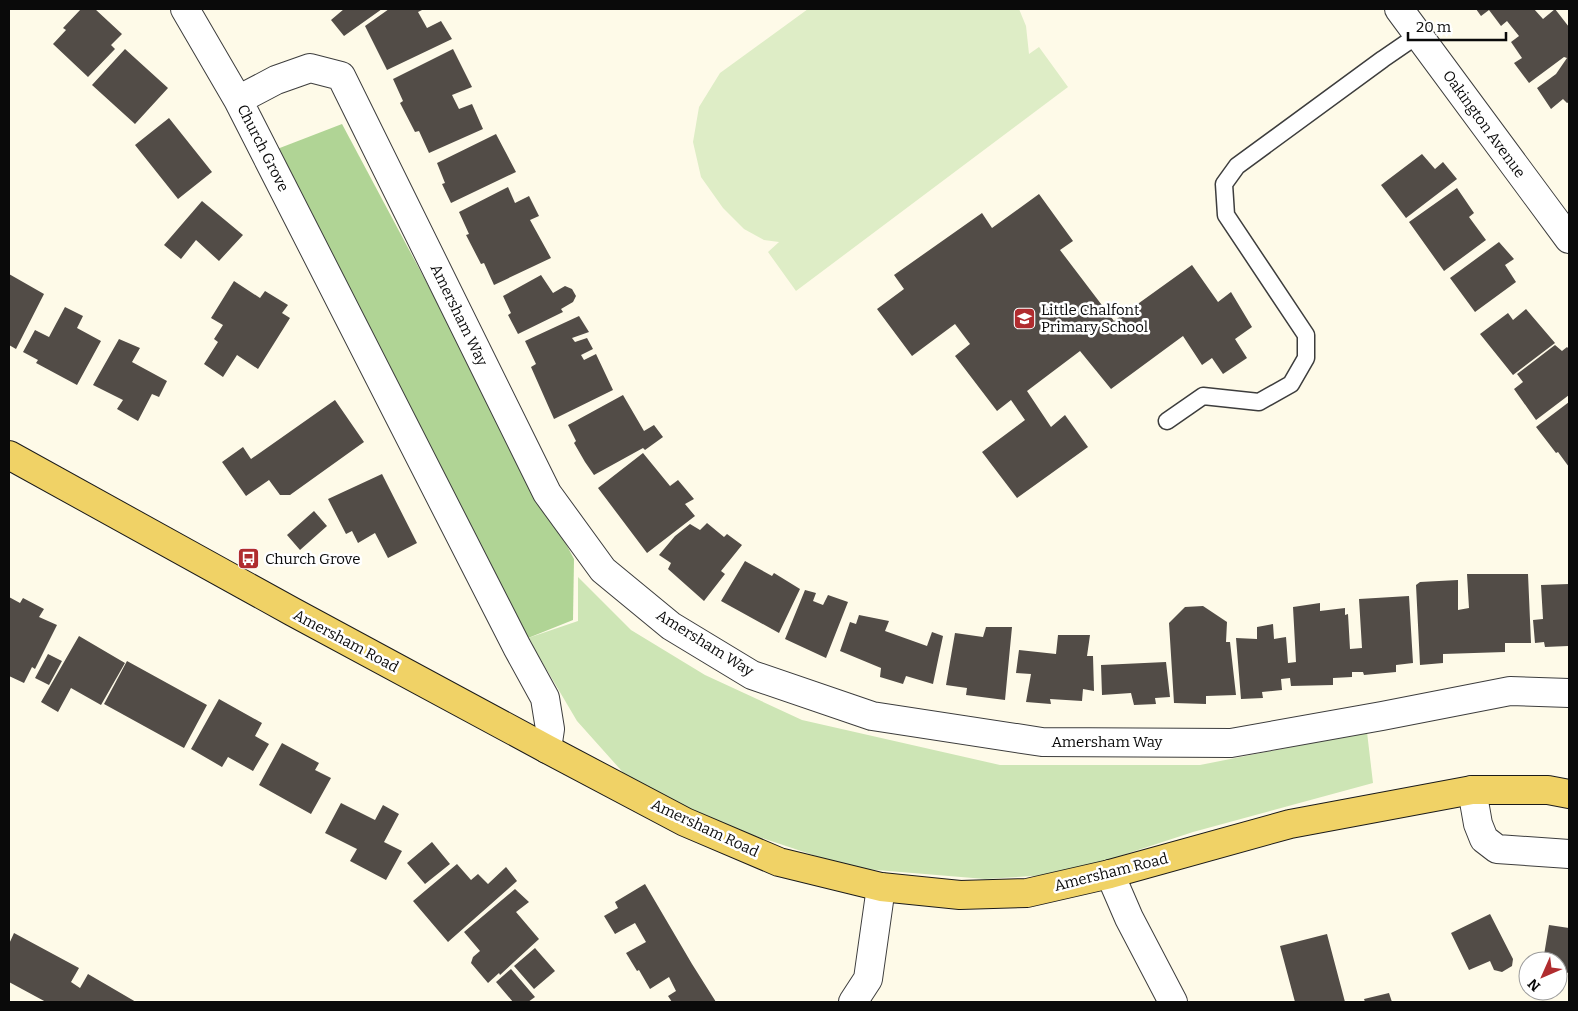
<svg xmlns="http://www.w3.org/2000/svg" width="1578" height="1011" font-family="Bitter,serif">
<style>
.green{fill:#cde5b5}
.forest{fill:#b0d495}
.pitch{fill:#deedc6}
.building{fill:#524c47}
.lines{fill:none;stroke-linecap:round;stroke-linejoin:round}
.lane-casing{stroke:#3d3d3d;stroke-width:19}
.street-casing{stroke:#3d3d3d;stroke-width:30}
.primary-casing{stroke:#1b1b1b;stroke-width:30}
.lane{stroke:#fff;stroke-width:16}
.street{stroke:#fff;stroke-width:28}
.primary{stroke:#f0d266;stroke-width:28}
.labels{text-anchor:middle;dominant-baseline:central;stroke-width:5;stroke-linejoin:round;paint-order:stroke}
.street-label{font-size:15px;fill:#0a0a0a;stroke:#fff}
.poi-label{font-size:15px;fill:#0a0a0a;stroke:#fff;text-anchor:start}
</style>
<rect width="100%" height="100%" fill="#fefae8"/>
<path class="green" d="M 578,577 L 631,630 L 705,675 L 802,720 L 1000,765 L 1200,765 L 1367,732 L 1373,783 L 1193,832 L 1065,874 L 985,879 L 852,868 L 723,825 L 628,778 L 577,721 L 528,638 L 578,621 Z"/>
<path class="forest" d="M 342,124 L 574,559 L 573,620 L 528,638 L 272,151 Z"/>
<path class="pitch" d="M 808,9 L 1019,9 L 1026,26 L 1029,54 L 1039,47 L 1068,87 L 796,291 L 768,252 L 779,242 L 764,240 L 744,229 L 723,208 L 701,177 L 693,142 L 699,107 L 720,73 Z"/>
<path class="building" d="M 81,9 L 95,9 L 122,34 L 111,45 L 115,49 L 88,77 L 53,44 L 66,30 L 63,28 Z
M 344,9 L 382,9 L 344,36 L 331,20 Z
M 389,9 L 424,9 L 418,12 L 427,28 L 441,21 L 452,39 L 387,70 L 365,26 Z
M 1476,9 L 1534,9 L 1543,19 L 1555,9 L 1569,27 L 1569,102 L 1567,103 L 1563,99 L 1551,109 L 1537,88 L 1556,74 L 1567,58 L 1564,57 L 1529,83 L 1514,63 L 1522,58 L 1511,42 L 1519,36 L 1507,21 L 1501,26 L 1489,10 L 1481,16 Z
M 125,49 L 168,88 L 135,124 L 92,85 Z
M 453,49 L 472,87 L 452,95 L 459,109 L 472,104 L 483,129 L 429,153 L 419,131 L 415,132 L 400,103 L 403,101 L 393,79 Z
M 169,118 L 212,172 L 178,199 L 135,145 Z
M 496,134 L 516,172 L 451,203 L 442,184 L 445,183 L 437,163 Z
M 1422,154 L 1435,169 L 1443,162 L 1457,179 L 1406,218 L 1381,185 Z
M 508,187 L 515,203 L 529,196 L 539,216 L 530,220 L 551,258 L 494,285 L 484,263 L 481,264 L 466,235 L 469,234 L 459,212 Z
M 1457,188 L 1474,213 L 1469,217 L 1486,240 L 1444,271 L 1409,222 Z
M 1039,194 L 1073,241 L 1060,250 L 1114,321 L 1192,265 L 1218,302 L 1231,292 L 1252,327 L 1235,339 L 1247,358 L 1223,374 L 1212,358 L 1202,365 L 1183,336 L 1111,389 L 1080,351 L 1027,391 L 1051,427 L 1065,415 L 1088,447 L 1017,498 L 982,452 L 1025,420 L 1011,400 L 997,411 L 955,356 L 970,344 L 955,324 L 912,356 L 877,309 L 904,289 L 894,275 L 982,213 L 992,228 Z
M 202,201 L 243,235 L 219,261 L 196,240 L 181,259 L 164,245 Z
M 1499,242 L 1514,259 L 1505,265 L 1516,282 L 1475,312 L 1450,278 Z
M 9,274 L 44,294 L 16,349 L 9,345 Z
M 541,275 L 553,293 L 565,286 L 572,289 L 576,296 L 573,302 L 561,309 L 563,312 L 518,334 L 508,315 L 511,313 L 503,296 Z
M 234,281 L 260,298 L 265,291 L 288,305 L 282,313 L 290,318 L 258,369 L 237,355 L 223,377 L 204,364 L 218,342 L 214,339 L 223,325 L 211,318 Z
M 65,307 L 83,316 L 77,328 L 101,341 L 77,385 L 36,363 L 38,360 L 23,352 L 35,330 L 49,337 Z
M 1526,309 L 1555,343 L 1513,375 L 1480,334 L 1508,313 L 1513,320 Z
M 579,316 L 589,332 L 572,338 L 575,342 L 587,338 L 593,349 L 581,355 L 584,360 L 596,354 L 613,390 L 554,419 L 531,367 L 536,364 L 525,341 Z
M 119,339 L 140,348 L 132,362 L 167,381 L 159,397 L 152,394 L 138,421 L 117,409 L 123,400 L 93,385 Z
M 1555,345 L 1562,351 L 1567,347 L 1569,349 L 1569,395 L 1536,420 L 1514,389 L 1523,382 L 1517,374 Z
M 623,395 L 644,431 L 654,425 L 663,437 L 645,450 L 643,448 L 594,475 L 585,462 L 574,443 L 576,441 L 568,425 Z
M 335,400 L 364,442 L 290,495 L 280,495 L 269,480 L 246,496 L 222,462 L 243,447 L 251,459 Z
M 1569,402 L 1569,467 L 1558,452 L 1556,453 L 1536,427 Z
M 643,453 L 670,486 L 678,480 L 694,499 L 685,504 L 695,516 L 647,553 L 598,488 Z
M 382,474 L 417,543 L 388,558 L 375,533 L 358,543 L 352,531 L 346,534 L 328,499 Z
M 314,511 L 327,526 L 300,550 L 287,535 Z
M 707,523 L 724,537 L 727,534 L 742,545 L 721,571 L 725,574 L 704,601 L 668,569 L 671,563 L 659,555 L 675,536 L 690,524 L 700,530 Z
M 745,561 L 772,576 L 774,573 L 800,589 L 779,633 L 721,601 Z
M 1467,574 L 1528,574 L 1531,643 L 1505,643 L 1505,652 L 1443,654 L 1443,663 L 1420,665 L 1416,585 L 1420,582 L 1458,580 L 1458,610 L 1469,608 Z
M 1569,584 L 1568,646 L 1545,647 L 1544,642 L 1535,643 L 1533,620 L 1543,619 L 1541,585 Z
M 805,590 L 816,593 L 813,601 L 823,605 L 828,595 L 848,602 L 826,658 L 785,639 Z
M 1409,596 L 1413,663 L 1396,665 L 1396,672 L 1364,675 L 1363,672 L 1352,672 L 1352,677 L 1333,678 L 1333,685 L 1291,686 L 1290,678 L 1281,679 L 1282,690 L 1262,692 L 1263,698 L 1241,699 L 1236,638 L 1257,639 L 1257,627 L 1273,624 L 1274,639 L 1286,637 L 1288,663 L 1296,662 L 1293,607 L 1320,603 L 1320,611 L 1345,608 L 1345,615 L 1348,614 L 1350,649 L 1362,648 L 1359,599 Z
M 9,597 L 20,603 L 23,598 L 44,609 L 39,617 L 57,625 L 35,669 L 32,667 L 24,683 L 9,676 Z
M 1203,606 L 1227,622 L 1226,642 L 1230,642 L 1236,695 L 1206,696 L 1206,704 L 1174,703 L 1169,623 L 1185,607 Z
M 859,615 L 889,621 L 885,631 L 927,646 L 932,632 L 943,636 L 933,684 L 906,676 L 903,684 L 880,677 L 881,668 L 840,651 L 850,622 L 856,624 Z
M 986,627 L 1012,627 L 1005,700 L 966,695 L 967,688 L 946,685 L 955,633 L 983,637 Z
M 1058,635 L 1090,635 L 1087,656 L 1093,656 L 1094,691 L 1083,689 L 1082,701 L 1050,699 L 1051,704 L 1026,702 L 1031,674 L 1016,673 L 1019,650 L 1056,654 Z
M 79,636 L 125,663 L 101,705 L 71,688 L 58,712 L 41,702 Z
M 48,654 L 62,661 L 49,685 L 35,678 Z
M 127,661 L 207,705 L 184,748 L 104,704 Z
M 1166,662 L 1170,697 L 1155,698 L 1156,704 L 1134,705 L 1131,693 L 1102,695 L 1101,665 Z
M 219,699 L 262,723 L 255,736 L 269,744 L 253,771 L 228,757 L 222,767 L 191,749 Z
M 282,743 L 319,763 L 315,770 L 331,778 L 311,814 L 259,785 Z
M 341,803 L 375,820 L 383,805 L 399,814 L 384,842 L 402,851 L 386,880 L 350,861 L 357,849 L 325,833 Z
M 432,842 L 450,864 L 425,884 L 407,863 Z
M 457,864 L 471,880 L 478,874 L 488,884 L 506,867 L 517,881 L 448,942 L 413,901 Z
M 645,884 L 692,964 L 716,1002 L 672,1002 L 668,996 L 676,991 L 669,977 L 650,989 L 639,970 L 637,971 L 626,953 L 646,942 L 635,923 L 615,934 L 604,916 L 618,908 L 615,902 Z
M 515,889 L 529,902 L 516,912 L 539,939 L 500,975 L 499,973 L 488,983 L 471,963 L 473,957 L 480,951 L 464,932 Z
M 1490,914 L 1513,959 L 1512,966 L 1502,972 L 1494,970 L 1490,961 L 1469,970 L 1451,933 Z
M 1549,925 L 1569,928 L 1569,973 L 1558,971 L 1558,961 L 1543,961 Z
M 14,933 L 79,968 L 71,982 L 80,988 L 88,974 L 136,1002 L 46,1002 L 9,982 L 9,944 Z
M 1327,934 L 1345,1002 L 1295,1002 L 1280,946 Z
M 535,948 L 555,971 L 534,989 L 514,966 Z
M 511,969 L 535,997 L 528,1002 L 513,1002 L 496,982 Z
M 1389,993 L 1392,1002 L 1365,1002 L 1364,999 Z"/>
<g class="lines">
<defs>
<path id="lane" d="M 1167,421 L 1203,396 L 1259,402 L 1291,384 L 1306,358 L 1306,335 L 1226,215 L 1224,184 L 1237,166 L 1383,59 L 1418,35"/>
<path id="street" d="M 185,9 L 238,100 L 517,647 L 545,698 L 550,729 L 547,749
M 1399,9 L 1569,239
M 238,100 L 276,80 L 310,68 L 341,76 L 547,493 L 603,570 L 671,626 L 752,675 L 872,716 L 1042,742 L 1231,743 L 1382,716 L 1510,691 L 1569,693
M 1472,790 L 1478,824 L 1484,839 L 1497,849 L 1569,854
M 1110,874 L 1129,918 L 1173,1002
M 853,1002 L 868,979 L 881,887"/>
<path id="primary" d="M 9,455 L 293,612 L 547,749 L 685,822 L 779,862 L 881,887 L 960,895 L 1027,893 L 1110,874 L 1290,824 L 1472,790 L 1548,790 L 1569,794"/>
</defs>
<use href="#lane" class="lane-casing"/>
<use href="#street" class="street-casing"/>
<use href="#primary" class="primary-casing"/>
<use href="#lane" class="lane"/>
<use href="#street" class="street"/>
<use href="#primary" class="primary"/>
</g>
<defs>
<symbol id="school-square" viewBox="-11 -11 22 22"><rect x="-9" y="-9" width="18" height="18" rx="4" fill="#b02c2f" stroke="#fff"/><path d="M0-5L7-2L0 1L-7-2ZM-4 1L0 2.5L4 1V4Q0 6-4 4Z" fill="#fff"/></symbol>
<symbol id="bus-square" viewBox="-11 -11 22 22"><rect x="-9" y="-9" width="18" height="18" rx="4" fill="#b02c2f" stroke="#fff"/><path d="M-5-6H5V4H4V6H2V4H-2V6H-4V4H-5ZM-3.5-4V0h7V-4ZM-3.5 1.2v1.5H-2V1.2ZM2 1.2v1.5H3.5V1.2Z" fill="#fff"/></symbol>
</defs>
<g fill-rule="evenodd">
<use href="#school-square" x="1012" y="306" width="25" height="25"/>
<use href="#bus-square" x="236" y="546" width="25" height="25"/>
</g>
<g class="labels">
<g class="street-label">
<text transform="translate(1484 124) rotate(54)">Oakington Avenue</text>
<text transform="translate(263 148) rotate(63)">Church Grove</text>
<text transform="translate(459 315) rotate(64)">Amersham Way</text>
<text transform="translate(346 641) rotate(28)">Amersham Road</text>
<text transform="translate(705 643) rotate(32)">Amersham Way</text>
<text x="1107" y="742">Amersham Way</text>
<text transform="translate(705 828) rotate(25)">Amersham Road</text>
<text transform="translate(1111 872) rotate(-14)">Amersham Road</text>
</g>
<g class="poi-label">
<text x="1041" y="310">Little Chalfont<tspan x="1041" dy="17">Primary School</tspan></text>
<text x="265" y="559">Church Grove</text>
</g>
</g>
<rect width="1578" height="1011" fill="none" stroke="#0a0a0a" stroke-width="20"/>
<g transform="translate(1543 976) rotate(225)"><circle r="24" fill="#ffffff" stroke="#9d9d9d"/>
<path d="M0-4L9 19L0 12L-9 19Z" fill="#b02c2f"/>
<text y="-8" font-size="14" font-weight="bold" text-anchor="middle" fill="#0a0a0a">N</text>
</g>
<path d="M1408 32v8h98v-8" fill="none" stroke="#0a0a0a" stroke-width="2.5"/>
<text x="1416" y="32" font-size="15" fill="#0a0a0a" stroke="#ffffff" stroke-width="4" paint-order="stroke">20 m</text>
</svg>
